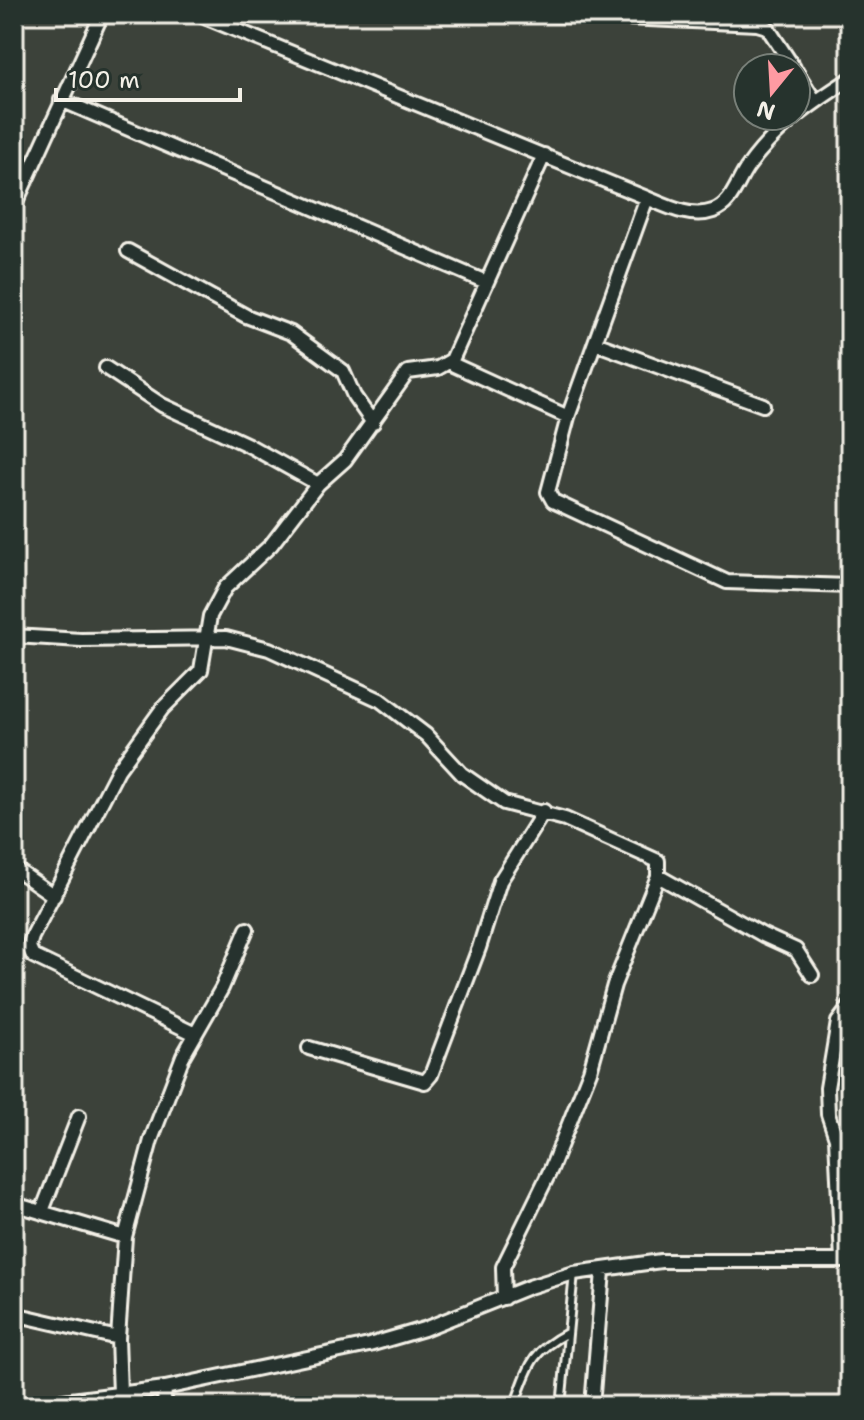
<svg xmlns="http://www.w3.org/2000/svg" width="864" height="1420" font-family="'Shantell Sans',sans-serif">
<style>
.lines{fill:none;stroke-linecap:round;stroke-linejoin:round}
.service-casing{stroke:#f4f1e8;stroke-width:12}
.minor-casing{stroke:#f4f1e8;stroke-width:18}
.service{stroke:#26332d;stroke-width:6}
.minor{stroke:#26332d;stroke-width:12}
</style>
<rect width="100%" height="100%" fill="#3c423a"/>
<filter id="ink" filterUnits="userSpaceOnUse"><feTurbulence type="fractalNoise" baseFrequency=".0125" numOctaves="2"/><feDisplacementMap in="SourceGraphic" scale="16" xChannelSelector="R" yChannelSelector="G"/><feConvolveMatrix kernelMatrix="1 2 1 2 8 2 1 2 1" color-interpolation-filters="sRGB"/></filter>
<g filter="url(#ink)">
<g class="lines">
<defs>
<path id="service" d="M 514,1406 C 529,1367 529,1353 567,1333
M 561,1406 L 574,1273"/>
<path id="minor" d="M 197,14 L 647,198 C 666,206 691,219 713,211 C 732,204 736,184 747,168 C 773,130 811,104 850,79
M 539,14 L 757,24 L 767,27 L 794,68
M 796,71 L 815,101
M 61,100 L 486,282
M 544,155 L 452,360 L 454,365 L 568,417
M 647,198 L 568,417 L 548,492 L 553,501 L 727,582 L 850,586
M 14,207 L 102,14
M 128,251 L 246,316 L 291,333 L 343,371 L 354,396 L 373,423
M 595,343 L 763,405
M 106,368 L 162,405 L 248,445 L 318,484
M 14,636 L 81,640 L 226,638 L 269,649 L 380,700 L 426,735 L 462,774 L 504,803 L 565,819 L 658,861 L 658,876 L 614,985 L 590,1071 L 551,1169 L 503,1267 L 504,1298
M 14,868 L 54,896
M 658,876 L 763,935 L 796,950 L 812,975
M 193,1033 L 33,956 L 29,947 L 32,937 L 118,770 L 162,709 L 201,670 L 210,616 L 225,588 L 271,545 L 318,484 L 345,460 L 408,372 L 438,368 L 452,360
M 309,1048 L 425,1082 L 431,1075 L 479,948 L 500,881 L 544,811
M 14,1204 L 125,1237
M 42,1211 L 79,1116
M 842,1260 L 836,1138 L 828,1114 L 827,1088 L 838,1022 L 850,1006
M 14,1314 L 118,1338
M 120,1394 L 118,1338 L 125,1237 L 151,1140 L 183,1056 L 222,988 L 247,929
M 24,1406 L 165,1388 L 369,1345 L 424,1329 L 529,1287 L 574,1273 L 661,1261 L 850,1261
M 164,1406 L 165,1388
M 592,1406 L 603,1271"/>
</defs>
<use href="#service" class="service-casing"/>
<use href="#minor" class="minor-casing"/>
<use href="#service" class="service"/>
<use href="#minor" class="minor"/>
</g>
</g>
<rect width="864" height="1420" fill="none" stroke="#26332d" stroke-width="48"/>
<rect x="24" y="24" width="816" height="1372" fill="none" stroke="#f4f1e8" stroke-width="3" filter="url(#ink)"/>
<g transform="translate(772 92) rotate(198)"><circle r="38" fill="#26332d" stroke="#787f78" stroke-width="2"/>
<path d="M0-6L14 30L0 20L-14 30Z" fill="#ff9aa2"/>
<text y="-12" font-size="22" font-weight="bold" text-anchor="middle" fill="#f4f1e8">N</text>
</g>
<path d="M56 88v12h184v-12" fill="none" stroke="#f4f1e8" stroke-width="4"/>
<text x="68" y="88" font-size="24" fill="#f4f1e8" stroke="#26332d" stroke-width="6" paint-order="stroke">100 m</text>
</svg>
